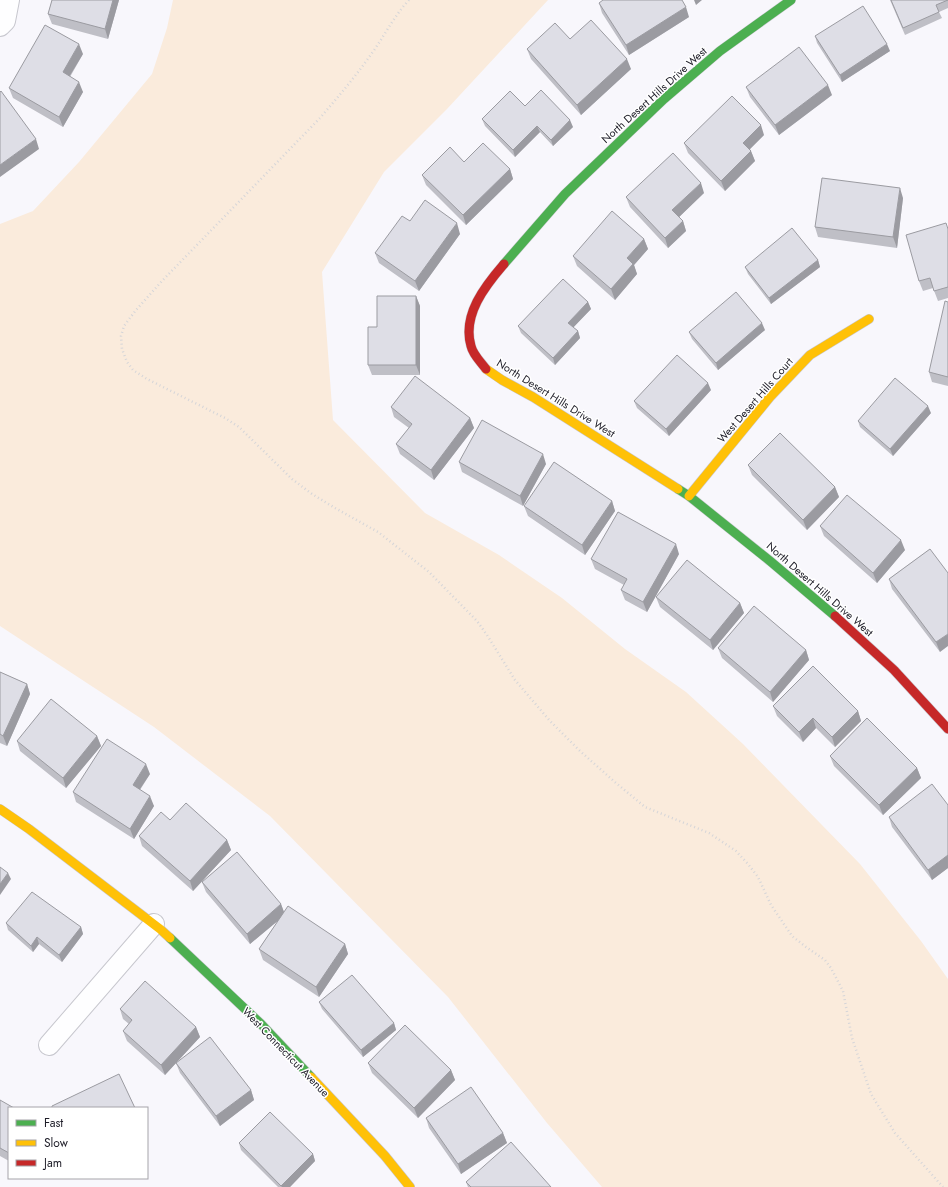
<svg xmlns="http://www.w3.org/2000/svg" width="948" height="1187" font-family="Jost,sans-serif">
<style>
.green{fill:#faebdc}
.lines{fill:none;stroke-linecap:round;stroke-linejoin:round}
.street-casing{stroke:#c7c7ce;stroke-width:22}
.fast-casing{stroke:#c7c7ce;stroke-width:10}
.slow-casing{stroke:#c7c7ce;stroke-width:10}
.jam-casing{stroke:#c7c7ce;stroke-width:10}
.path{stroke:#d5d5d8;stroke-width:2.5;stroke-dasharray:1 3;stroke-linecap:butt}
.street{stroke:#fefeff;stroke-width:20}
.fast{stroke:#4caf50;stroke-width:9}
.slow{stroke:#ffc107;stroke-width:9}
.jam{stroke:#c62828;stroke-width:9}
.wall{fill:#bfbfc6}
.shaded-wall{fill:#9b9ba1}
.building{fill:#dedee6;stroke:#9b9ba1}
.labels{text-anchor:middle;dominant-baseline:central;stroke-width:3;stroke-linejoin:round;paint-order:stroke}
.street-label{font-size:11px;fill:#1d1c27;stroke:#fff}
</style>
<rect width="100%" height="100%" fill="#f8f7fc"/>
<path class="green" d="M 173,0 L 548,0 L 447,109 L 384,172 L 322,272 L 333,420 L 425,513 L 499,555 L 562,598 L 625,649 L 686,692 L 743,744 L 860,864 L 921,941 L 948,979 L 948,1187 L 602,1187 L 547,1123 L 448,997 L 270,816 L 154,727 L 0,626 L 0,224 L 33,211 L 79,162 L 152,74 L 167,28 Z"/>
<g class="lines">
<defs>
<path id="street" d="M 0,26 L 5,21 L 9,0
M 49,1045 L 154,924"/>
<path id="fast" d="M 504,264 L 565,194 L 664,99 L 720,51 L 791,0
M 678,489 L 689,496 L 770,561 L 835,616
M 170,938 L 261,1024 L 311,1077"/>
<path id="slow" d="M 486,369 L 502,380 L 533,397 L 678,489
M 689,496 L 770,397 L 810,355 L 869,319
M 0,809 L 29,829 L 160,929 L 170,938
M 311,1077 L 385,1156 L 410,1187"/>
<path id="jam" d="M 486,369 C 481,362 473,355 471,346 C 462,315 485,286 504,264
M 835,616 L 894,670 L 948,729"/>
</defs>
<use href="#street" class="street-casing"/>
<use href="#fast" class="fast-casing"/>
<use href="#slow" class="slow-casing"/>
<use href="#jam" class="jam-casing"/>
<path class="path" d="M 409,0 C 394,16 385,35 372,53 C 356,76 338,97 320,118 L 162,281 L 136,310 L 124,326 L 121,336 L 122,349 L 127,362 L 133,370 L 147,379 L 225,418 L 239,427 L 292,479 L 312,494 L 335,508 L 378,532 L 429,572 L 477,621 L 487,635 L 515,680 L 550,721 L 580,751 L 616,783 L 645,807 L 709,833 L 736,851 L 748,864 L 758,877 L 771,905 L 792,936 L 806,947 L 825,960 L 831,968 L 843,991 L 852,1038 L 871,1094 L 895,1133 L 943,1187"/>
<use href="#street" class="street"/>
<use href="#fast" class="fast"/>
<use href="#slow" class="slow"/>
<use href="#jam" class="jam"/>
</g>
<path class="wall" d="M 52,0 L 119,0 L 108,39 L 52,24 L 48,14 Z
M 890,0 L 948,0 L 948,8 L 939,12 L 942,18 L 905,35 Z
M 599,3 L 689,17 L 629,55 L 602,13 Z
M 815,36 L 890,51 L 842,82 L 817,43 Z
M 570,39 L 631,69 L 581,115 L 531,59 L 527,49 Z
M 83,54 L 70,77 L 83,92 L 63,127 L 13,98 L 9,88 Z
M 746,87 L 832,95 L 779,135 L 750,97 Z
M 525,106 L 573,127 L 553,146 L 540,132 L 515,157 L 485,126 L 482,119 Z
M 764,135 L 750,149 L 755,161 L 725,191 L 688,153 L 684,143 Z
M 464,162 L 510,169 L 513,179 L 466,225 L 426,185 L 422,175 Z
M 704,193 L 679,217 L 683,221 L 686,231 L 668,248 L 630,207 L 626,197 Z
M 903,198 L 897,248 L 818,237 L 815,227 Z
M 410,221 L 460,234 L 419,291 L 379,263 L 375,253 Z
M 948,227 L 948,298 L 938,301 L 933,288 L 923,291 L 919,281 Z
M 644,239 L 648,249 L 634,265 L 637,274 L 615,300 L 577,266 L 573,256 Z
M 818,260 L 820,267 L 771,304 L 748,274 L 745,267 Z
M 416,296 L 420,306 L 420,375 L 372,375 L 368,365 L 377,327 Z
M 588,302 L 591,309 L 573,327 L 578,331 L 580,338 L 555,365 L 521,333 L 518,326 Z
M 948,302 L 948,386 L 932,382 L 929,372 Z
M 765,330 L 718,370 L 692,339 L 689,332 Z
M 711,390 L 669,436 L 637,408 L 634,401 Z
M 391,407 L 470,418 L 474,428 L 434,480 L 400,454 L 396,444 L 409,428 L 394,417 Z
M 931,413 L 893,456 L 860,427 L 858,421 Z
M 459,462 L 546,464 L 523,506 L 462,472 Z
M 748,465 L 835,487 L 839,497 L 807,530 L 752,475 Z
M 612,501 L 615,511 L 585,555 L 528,516 L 524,506 Z
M 820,526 L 905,550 L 877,583 L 824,536 Z
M 930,549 L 940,652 L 892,589 L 889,579 Z
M 679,554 L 647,612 L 625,600 L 621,590 L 624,585 L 595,569 L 591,559 Z
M 656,597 L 740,603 L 744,613 L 713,650 L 660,607 Z
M 718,648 L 806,650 L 809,660 L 773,702 L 722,658 Z
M 0,672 L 27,684 L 30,694 L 7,746 L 0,743 Z
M 773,706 L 858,711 L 861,721 L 835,747 L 816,728 L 803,742 L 777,716 Z
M 97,736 L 101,746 L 66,788 L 20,751 L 17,741 Z
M 830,756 L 917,768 L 921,778 L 883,815 L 834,766 Z
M 150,774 L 140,790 L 154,806 L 134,839 L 76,802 L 73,792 Z
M 948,805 L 948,868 L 932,880 L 892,827 L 889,817 Z
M 170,820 L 227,840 L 231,850 L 193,891 L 142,846 L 139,836 Z
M 202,882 L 281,904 L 284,912 L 345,944 L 348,954 L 319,997 L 263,960 L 259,949 L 279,919 L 250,944 L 206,892 Z
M 6,923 L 81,927 L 83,934 L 62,962 L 39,944 L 33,952 L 8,930 Z
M 319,1002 L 394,1023 L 396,1030 L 363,1057 L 322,1009 Z
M 120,1009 L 196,1027 L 200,1037 L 165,1075 L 127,1041 L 123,1031 L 129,1024 L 123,1019 Z
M 176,1063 L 251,1090 L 254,1100 L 220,1126 L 180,1073 Z
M 368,1063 L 451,1070 L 455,1080 L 418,1118 L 372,1073 Z
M 0,1100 L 9,1108 L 9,1161 L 0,1156 Z
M 426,1118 L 503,1133 L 507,1143 L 461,1174 L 429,1128 Z
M 239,1143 L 313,1154 L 315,1161 L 290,1187 L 278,1187 L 241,1150 Z
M 466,1182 L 551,1187 L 468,1187 Z"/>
<path class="shaded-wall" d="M 113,0 L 119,0 L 108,39 L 105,29 Z
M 694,0 L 702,0 L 696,5 Z
M 686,7 L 689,17 L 629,55 L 626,45 Z
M 79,44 L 83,54 L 66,82 L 63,72 Z
M 887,44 L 890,51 L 842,82 L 840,75 Z
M 627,59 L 631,69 L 581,115 L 577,105 Z
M 79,82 L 83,92 L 63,127 L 59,117 Z
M 828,85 L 832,95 L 779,135 L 775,125 Z
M 570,120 L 573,127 L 553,146 L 551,140 Z
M 761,125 L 764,135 L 746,153 L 743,143 Z
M 537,126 L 540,132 L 515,157 L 513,150 Z
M 36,139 L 39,149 L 0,177 L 0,165 Z
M 751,151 L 755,161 L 725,191 L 721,181 Z
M 510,169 L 513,179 L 466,225 L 463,215 Z
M 701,183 L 704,193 L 676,220 L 672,210 Z
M 900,188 L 903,198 L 897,248 L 893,237 Z
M 683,221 L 686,231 L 668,248 L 665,238 Z
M 457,223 L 460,234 L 419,291 L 415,281 Z
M 644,239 L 648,249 L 634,265 L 637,274 L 615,300 L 611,289 L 627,258 Z
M 818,260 L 820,267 L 771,304 L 769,298 Z
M 416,296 L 420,306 L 420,375 L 416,365 Z
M 588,302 L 591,309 L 571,330 L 568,323 Z
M 762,323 L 765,330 L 718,370 L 716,363 Z
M 578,331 L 580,338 L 555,365 L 553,358 Z
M 708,383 L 711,390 L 669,436 L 666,429 Z
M 928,406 L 931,413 L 893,456 L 890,449 Z
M 470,418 L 474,428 L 434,480 L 431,470 Z
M 543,454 L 546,464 L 523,506 L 520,496 Z
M 835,487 L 839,497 L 807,530 L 803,520 Z
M 612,501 L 615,511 L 585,555 L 582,545 Z
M 901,540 L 905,550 L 877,583 L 873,573 Z
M 676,544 L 679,554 L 647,612 L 643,602 Z
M 740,603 L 744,613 L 713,650 L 710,640 Z
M 948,634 L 948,646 L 940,652 L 936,642 Z
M 806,650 L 809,660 L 773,702 L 770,692 Z
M 27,684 L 30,694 L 7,746 L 3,736 Z
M 858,711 L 861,721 L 835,747 L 832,737 Z
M 813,718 L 816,728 L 803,742 L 799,732 Z
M 97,736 L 101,746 L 66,788 L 63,778 Z
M 146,764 L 150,774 L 136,795 L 133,785 Z
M 917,768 L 921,778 L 883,815 L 879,805 Z
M 150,796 L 154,806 L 134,839 L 130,829 Z
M 227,840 L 231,850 L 193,891 L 190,881 Z
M 948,855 L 948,868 L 932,880 L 928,870 Z
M 8,873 L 11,879 L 0,895 L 0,884 Z
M 281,904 L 285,915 L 250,944 L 247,934 Z
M 81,927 L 83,934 L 62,962 L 59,955 Z
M 37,937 L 39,944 L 33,952 L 31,946 Z
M 345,944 L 348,954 L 319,997 L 316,987 Z
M 394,1023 L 396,1030 L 363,1057 L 361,1050 Z
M 196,1027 L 200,1037 L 165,1075 L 161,1065 Z
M 451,1070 L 455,1080 L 418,1118 L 414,1108 Z
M 251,1090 L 254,1100 L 220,1126 L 216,1116 Z
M 503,1133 L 507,1143 L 461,1174 L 458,1164 Z
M 313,1154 L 315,1161 L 290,1187 L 282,1187 L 281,1186 Z"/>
<path class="building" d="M 52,0 L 113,0 L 105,29 L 48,14 Z
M 603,0 L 682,0 L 686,7 L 626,45 L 599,3 Z
M 891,0 L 948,0 L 936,5 L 939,12 L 903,28 Z
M 863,6 L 887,44 L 840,75 L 815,36 Z
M 591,20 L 627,59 L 577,105 L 527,49 L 555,23 L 570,39 Z
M 45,25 L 79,44 L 63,72 L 79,82 L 59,117 L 9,88 Z
M 799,47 L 828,85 L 775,125 L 746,87 Z
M 541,90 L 570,120 L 551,140 L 537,126 L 513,150 L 482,119 L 510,91 L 525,106 Z
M 1,91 L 36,139 L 0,165 L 0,92 Z
M 732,96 L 761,125 L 743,143 L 751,151 L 721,181 L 684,143 Z
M 483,143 L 510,169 L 463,215 L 422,175 L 450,147 L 464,162 Z
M 673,153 L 701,183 L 672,210 L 683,221 L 665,238 L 626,197 Z
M 822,178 L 900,188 L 893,237 L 815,227 Z
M 425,200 L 457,223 L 415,281 L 375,253 L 402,216 L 410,221 Z
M 612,211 L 644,239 L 627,258 L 633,264 L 611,289 L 573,256 Z
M 946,223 L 948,229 L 948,287 L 934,291 L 930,278 L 919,281 L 906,235 Z
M 792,228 L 818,260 L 769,298 L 745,267 Z
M 563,279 L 588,302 L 568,323 L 578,331 L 553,358 L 518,326 Z
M 736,292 L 762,323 L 716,363 L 689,332 Z
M 377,296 L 416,296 L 416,365 L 368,365 L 368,327 L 377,327 Z
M 945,301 L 948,302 L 948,377 L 929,372 Z
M 677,355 L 708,383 L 666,429 L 634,401 Z
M 415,376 L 470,418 L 431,470 L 396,444 L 412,424 L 391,407 Z
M 895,378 L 928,406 L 890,449 L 858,421 Z
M 482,420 L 543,454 L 520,496 L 459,462 Z
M 780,433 L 835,487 L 803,520 L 748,465 Z
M 554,462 L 612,501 L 582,545 L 524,506 Z
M 847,495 L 901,540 L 873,573 L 820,526 Z
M 618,512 L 676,544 L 643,602 L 621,590 L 627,579 L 591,559 Z
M 930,549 L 948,573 L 948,634 L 936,642 L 889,579 Z
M 687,560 L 740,603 L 710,640 L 656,597 Z
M 754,606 L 806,650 L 770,692 L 718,648 Z
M 813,666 L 858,711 L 832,737 L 813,718 L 799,732 L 773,706 Z
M 0,672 L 27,684 L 3,736 L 0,734 Z
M 51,699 L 97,736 L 63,778 L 17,741 Z
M 867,718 L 917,768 L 879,805 L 830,756 Z
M 107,739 L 146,764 L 133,785 L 150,796 L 130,829 L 73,792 Z
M 932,784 L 948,805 L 948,855 L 928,870 L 889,817 Z
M 186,803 L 227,840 L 190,881 L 139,836 L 161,812 L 170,820 Z
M 237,852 L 281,904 L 247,934 L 202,882 Z
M 0,867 L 8,873 L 0,884 Z
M 32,892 L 81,927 L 59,955 L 37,937 L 31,946 L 6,923 Z
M 288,906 L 345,944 L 316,987 L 259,949 Z
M 352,975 L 394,1023 L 361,1050 L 319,1002 Z
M 145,981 L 196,1027 L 161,1065 L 123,1031 L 132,1020 L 120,1009 Z
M 405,1025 L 451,1070 L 414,1108 L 368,1063 Z
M 210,1037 L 251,1090 L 216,1116 L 176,1063 Z
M 119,1074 L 135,1108 L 52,1108 L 52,1106 Z
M 471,1087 L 503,1133 L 458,1164 L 426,1118 Z
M 0,1100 L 14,1108 L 9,1108 L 9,1153 L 0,1148 Z
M 270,1112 L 313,1154 L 281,1186 L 239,1143 Z
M 511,1142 L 551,1187 L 471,1187 L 466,1182 Z"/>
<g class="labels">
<g class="street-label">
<text transform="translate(654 95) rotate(-42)">North Desert Hills Drive West</text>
<text transform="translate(556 398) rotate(32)">North Desert Hills Drive West</text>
<text transform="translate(755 400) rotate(-49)">West Desert Hills Court</text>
<text transform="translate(820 589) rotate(41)">North Desert Hills Drive West</text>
<text transform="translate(286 1052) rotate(46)">West Connecticut Avenue</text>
</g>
</g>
<rect x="8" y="1107" width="140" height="72" fill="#ffffff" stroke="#a5a4a9"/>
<rect x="16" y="1120" width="20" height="6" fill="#4caf50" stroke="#a5a4a9"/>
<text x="44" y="1127" font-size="12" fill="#1d1c27">Fast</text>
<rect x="16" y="1140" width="20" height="6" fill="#ffc107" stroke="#a5a4a9"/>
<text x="44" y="1147" font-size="12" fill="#1d1c27">Slow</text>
<rect x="16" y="1160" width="20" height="6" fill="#c62828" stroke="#a5a4a9"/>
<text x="44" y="1167" font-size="12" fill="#1d1c27">Jam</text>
</svg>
